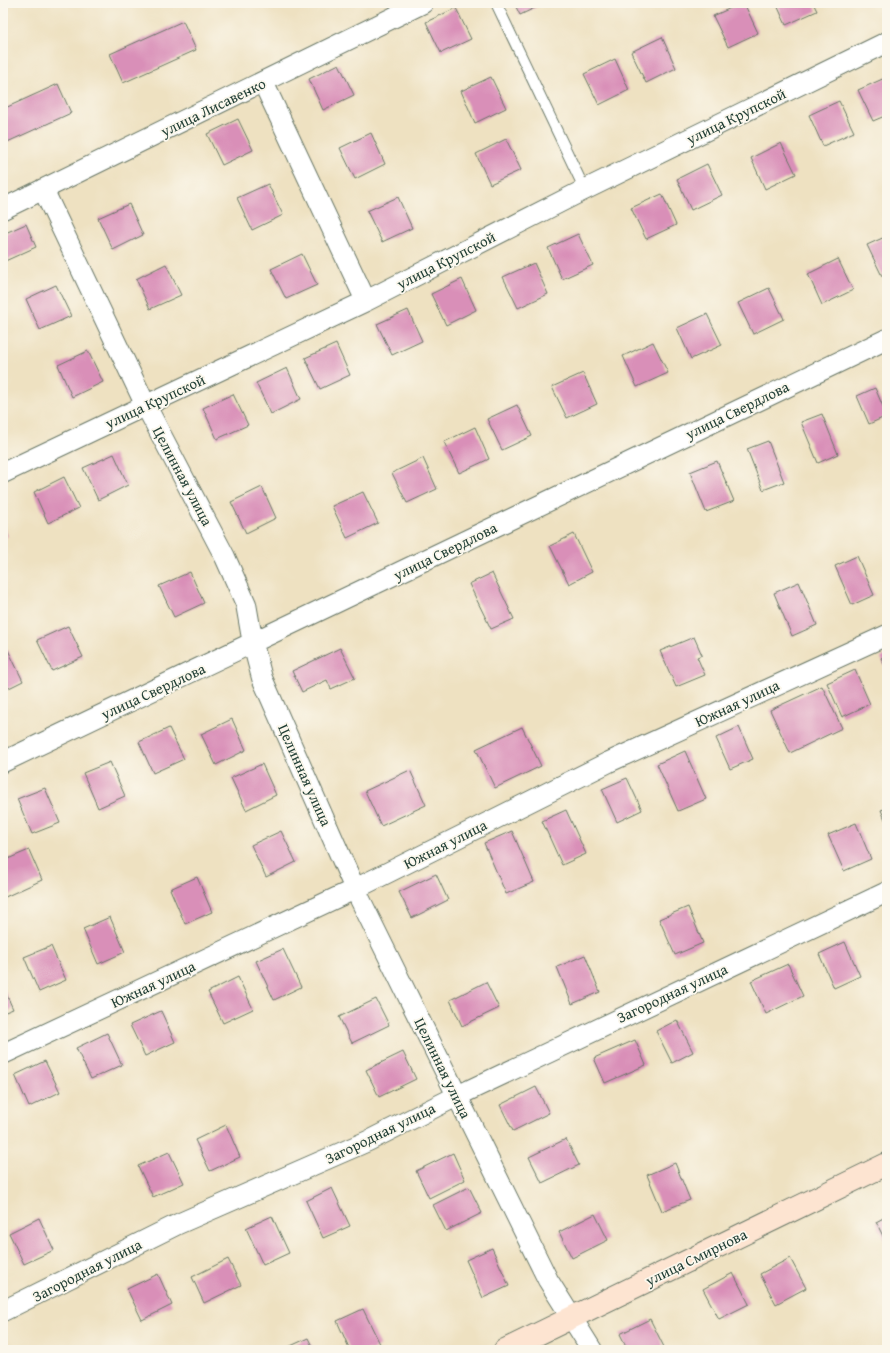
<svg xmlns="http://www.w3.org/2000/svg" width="890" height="1353" font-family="'Gentium Book Plus',serif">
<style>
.building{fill:#d98fb8}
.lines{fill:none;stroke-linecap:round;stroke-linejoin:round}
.lane-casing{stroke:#677665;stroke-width:12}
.street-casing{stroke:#677665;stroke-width:22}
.secondary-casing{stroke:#677665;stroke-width:24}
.lane{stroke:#fff;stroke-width:10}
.street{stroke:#fff;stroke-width:20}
.secondary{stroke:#fde4d1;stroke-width:22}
.labels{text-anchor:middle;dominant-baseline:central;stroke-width:3.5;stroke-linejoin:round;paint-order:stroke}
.street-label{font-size:15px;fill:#1f3d34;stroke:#fbf7ec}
</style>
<rect width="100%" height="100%" fill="#fbf7ec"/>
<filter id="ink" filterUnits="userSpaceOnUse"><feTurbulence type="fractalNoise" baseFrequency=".025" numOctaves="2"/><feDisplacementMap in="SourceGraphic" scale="8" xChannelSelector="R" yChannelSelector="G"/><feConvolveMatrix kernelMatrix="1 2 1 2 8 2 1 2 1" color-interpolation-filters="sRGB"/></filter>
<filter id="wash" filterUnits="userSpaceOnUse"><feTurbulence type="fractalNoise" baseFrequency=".012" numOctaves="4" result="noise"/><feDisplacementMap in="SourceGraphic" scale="16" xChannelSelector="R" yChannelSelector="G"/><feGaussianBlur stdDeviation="0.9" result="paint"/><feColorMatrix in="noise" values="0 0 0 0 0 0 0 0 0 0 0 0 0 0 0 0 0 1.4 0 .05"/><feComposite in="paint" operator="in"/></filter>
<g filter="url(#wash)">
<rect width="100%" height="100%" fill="#eee1c1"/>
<g id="blocks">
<path class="building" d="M 514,3 L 545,3 L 520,15 Z
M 742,3 L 744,3 L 758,33 L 728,47 L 713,16 Z
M 776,3 L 813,3 L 817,11 L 786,25 Z
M 456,8 L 471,39 L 441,53 L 426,22 Z
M 183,21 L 196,50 L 123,83 L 110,54 Z
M 662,37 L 676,68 L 646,83 L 631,52 Z
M 615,59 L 629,90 L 599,105 L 584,74 Z
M 339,64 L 354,95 L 323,110 L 309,79 Z
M 491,77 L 506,108 L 475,123 L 461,91 Z
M 887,77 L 887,115 L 873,121 L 858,90 Z
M 58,84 L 71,113 L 3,144 L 3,109 Z
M 839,101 L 854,132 L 823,146 L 809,115 Z
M 238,119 L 253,150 L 222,165 L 207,134 Z
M 371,133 L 385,164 L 355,179 L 340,148 Z
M 506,139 L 521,170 L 490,184 L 476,154 Z
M 781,143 L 796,174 L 765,189 L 751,158 Z
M 707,164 L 722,195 L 691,210 L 677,179 Z
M 268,184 L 283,215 L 252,230 L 237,198 Z
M 662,194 L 676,225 L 646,239 L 631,208 Z
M 398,197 L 412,228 L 382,242 L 367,211 Z
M 129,204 L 143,235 L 113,250 L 98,218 Z
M 26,224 L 36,247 L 3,262 L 3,234 Z
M 578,234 L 593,265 L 562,279 L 548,248 Z
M 887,236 L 887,274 L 882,276 L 867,245 Z
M 302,254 L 317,285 L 286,299 L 271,269 Z
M 838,259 L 853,290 L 822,305 L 808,274 Z
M 534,263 L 548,294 L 518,308 L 503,277 Z
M 166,264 L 181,295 L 150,309 L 136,279 Z
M 462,279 L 476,310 L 446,325 L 431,294 Z
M 56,285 L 71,316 L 40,330 L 26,299 Z
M 769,288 L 784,319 L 753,334 L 738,303 Z
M 408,310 L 422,341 L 392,355 L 377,324 Z
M 707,314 L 722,345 L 691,359 L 677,328 Z
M 653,342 L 668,373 L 637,387 L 623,356 Z
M 336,344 L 350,375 L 320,389 L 305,358 Z
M 88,351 L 103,382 L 72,397 L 58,365 Z
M 287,368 L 301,399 L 271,414 L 256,383 Z
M 583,373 L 597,404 L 567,418 L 552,387 Z
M 875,388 L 887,416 L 869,424 L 857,396 Z
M 233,394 L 248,425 L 217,439 L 203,408 Z
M 517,405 L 532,436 L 502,450 L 487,419 Z
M 822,414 L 838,454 L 818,463 L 801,422 Z
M 475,427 L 489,459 L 459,473 L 444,442 Z
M 768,441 L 784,482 L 763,490 L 747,449 Z
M 114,454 L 128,485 L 98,500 L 83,468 Z
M 423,458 L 437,489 L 407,503 L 392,473 Z
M 717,461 L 734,501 L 706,512 L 690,472 Z
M 64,477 L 79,508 L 48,523 L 34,492 Z
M 262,487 L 276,518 L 246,533 L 231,502 Z
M 363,492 L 378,523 L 347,538 L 332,506 Z
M 3,526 L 8,536 L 3,538 Z
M 574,534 L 592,572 L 569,584 L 550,546 Z
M 857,556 L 874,595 L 852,605 L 835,566 Z
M 190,572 L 204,603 L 174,617 L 159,586 Z
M 492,573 L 514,619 L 491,629 L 469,584 Z
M 799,582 L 817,625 L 792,636 L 774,593 Z
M 68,626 L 83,657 L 52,671 L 37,640 Z
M 694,637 L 702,655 L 697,657 L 705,675 L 676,687 L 660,651 Z
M 340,648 L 355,678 L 331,689 L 327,680 L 302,692 L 292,671 Z
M 8,650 L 23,681 L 3,691 L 3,652 Z
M 887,655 L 887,670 L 881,658 Z
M 855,670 L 870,704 L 842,717 L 827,683 Z
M 822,686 L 842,728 L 790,753 L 770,710 Z
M 232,719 L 246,750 L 216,765 L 201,734 Z
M 522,727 L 541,766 L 495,788 L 476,749 Z
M 739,727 L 753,759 L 730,769 L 716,738 Z
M 169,728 L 184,759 L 153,773 L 139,742 Z
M 685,751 L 706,799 L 678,811 L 657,764 Z
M 110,762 L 125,796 L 98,808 L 83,773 Z
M 262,764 L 276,795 L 246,810 L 231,778 Z
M 410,770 L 426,805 L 381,826 L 365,791 Z
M 627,778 L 642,810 L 617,822 L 602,789 Z
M 45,788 L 60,823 L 32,834 L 17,799 Z
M 887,808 L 887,824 L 881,810 Z
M 566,810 L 586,854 L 562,865 L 542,821 Z
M 856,823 L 871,859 L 844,871 L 828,835 Z
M 281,831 L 296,862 L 266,877 L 251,845 Z
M 512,831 L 534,882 L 506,894 L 484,843 Z
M 29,850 L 42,880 L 3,898 L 3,861 Z
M 436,874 L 448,900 L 412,918 L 399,892 Z
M 197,877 L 212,912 L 185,924 L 170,889 Z
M 688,907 L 703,943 L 675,955 L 659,919 Z
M 110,917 L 125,952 L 98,964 L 83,929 Z
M 845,942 L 860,976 L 834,988 L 819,954 Z
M 51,946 L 66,980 L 39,992 L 24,957 Z
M 283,949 L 301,987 L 274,1000 L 256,961 Z
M 585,955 L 600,992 L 572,1004 L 557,967 Z
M 788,964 L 803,996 L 766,1014 L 751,981 Z
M 238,977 L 253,1009 L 223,1023 L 208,992 Z
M 486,982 L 499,1008 L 462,1026 L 450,1000 Z
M 3,987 L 13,1009 L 3,1013 Z
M 376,999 L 389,1025 L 352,1043 L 339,1017 Z
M 161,1011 L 175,1042 L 145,1056 L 130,1025 Z
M 677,1020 L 693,1052 L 672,1063 L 656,1031 Z
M 107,1033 L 122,1065 L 91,1079 L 76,1048 Z
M 635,1040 L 646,1065 L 605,1083 L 594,1058 Z
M 403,1052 L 416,1079 L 379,1097 L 366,1070 Z
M 45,1061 L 60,1092 L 29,1107 L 15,1075 Z
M 536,1087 L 549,1113 L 513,1131 L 500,1105 Z
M 226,1125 L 240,1157 L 210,1171 L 195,1140 Z
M 566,1139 L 579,1165 L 542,1183 L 529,1157 Z
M 169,1152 L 184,1183 L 153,1197 L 138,1166 Z
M 453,1153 L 465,1180 L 429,1198 L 416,1171 Z
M 675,1163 L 690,1200 L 662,1211 L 647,1175 Z
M 469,1187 L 482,1213 L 446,1231 L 433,1205 Z
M 332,1188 L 350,1226 L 323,1238 L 306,1201 Z
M 595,1214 L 608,1240 L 572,1258 L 559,1232 Z
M 272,1216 L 289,1253 L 263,1265 L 246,1228 Z
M 887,1216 L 887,1244 L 876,1222 Z
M 39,1218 L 54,1250 L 24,1264 L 9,1233 Z
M 492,1248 L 509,1286 L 483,1298 L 466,1260 Z
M 790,1258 L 806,1288 L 776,1304 L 760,1274 Z
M 228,1259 L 241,1285 L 204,1303 L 192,1277 Z
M 733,1273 L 749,1304 L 719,1319 L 703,1289 Z
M 158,1274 L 172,1305 L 142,1320 L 127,1289 Z
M 363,1309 L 381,1346 L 372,1350 L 350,1350 L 337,1321 Z
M 650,1319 L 665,1349 L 628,1350 L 620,1334 Z
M 308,1338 L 314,1350 L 282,1350 Z"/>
</g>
</g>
<g filter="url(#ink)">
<use href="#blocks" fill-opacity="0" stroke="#677665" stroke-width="1"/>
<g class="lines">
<defs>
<path id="lane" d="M 496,3 L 585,190"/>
<path id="street" d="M 263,82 L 366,301
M 43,189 L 146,406 L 225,557 L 246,604 L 253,644 L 262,678 L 355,889 L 548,1280 L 592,1350
M 3,209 L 423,3
M 3,473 L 366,301 L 580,192 L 887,42
M 3,762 L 887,339
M 3,1054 L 355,889 L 609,762 L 887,635
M 3,1311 L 178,1224 L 368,1141 L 457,1096 L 887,892"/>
<path id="secondary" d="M 505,1350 L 887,1164"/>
</defs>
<use href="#lane" class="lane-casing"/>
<use href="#street" class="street-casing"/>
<use href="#secondary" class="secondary-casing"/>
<use href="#lane" class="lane"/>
<use href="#street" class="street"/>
<use href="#secondary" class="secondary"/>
</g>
</g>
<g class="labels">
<g class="street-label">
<text transform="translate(213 107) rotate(-26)">улица Лисавенко</text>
<text transform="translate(736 116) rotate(-26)">улица Крупской</text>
<text transform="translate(446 260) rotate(-27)">улица Крупской</text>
<text transform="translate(155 401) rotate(-25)">улица Крупской</text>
<text transform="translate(737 410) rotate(-26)">улица Свердлова</text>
<text transform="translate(183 476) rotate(62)">Целинная улица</text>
<text transform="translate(445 551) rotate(-26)">улица Свердлова</text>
<text transform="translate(153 691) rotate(-25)">улица Свердлова</text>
<text transform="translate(737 703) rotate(-25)">Южная улица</text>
<text transform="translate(305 775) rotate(66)">Целинная улица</text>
<text transform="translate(445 844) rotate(-27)">Южная улица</text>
<text transform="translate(153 984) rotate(-25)">Южная улица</text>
<text transform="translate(672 993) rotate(-25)">Загородная улица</text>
<text transform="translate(443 1068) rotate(64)">Целинная улица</text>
<text transform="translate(380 1133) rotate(-26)">Загородная улица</text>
<text transform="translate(696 1257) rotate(-26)">улица Смирнова</text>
<text transform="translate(87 1270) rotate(-27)">Загородная улица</text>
</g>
</g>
<rect width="890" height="1353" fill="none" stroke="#fbf7ec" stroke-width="16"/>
</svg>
